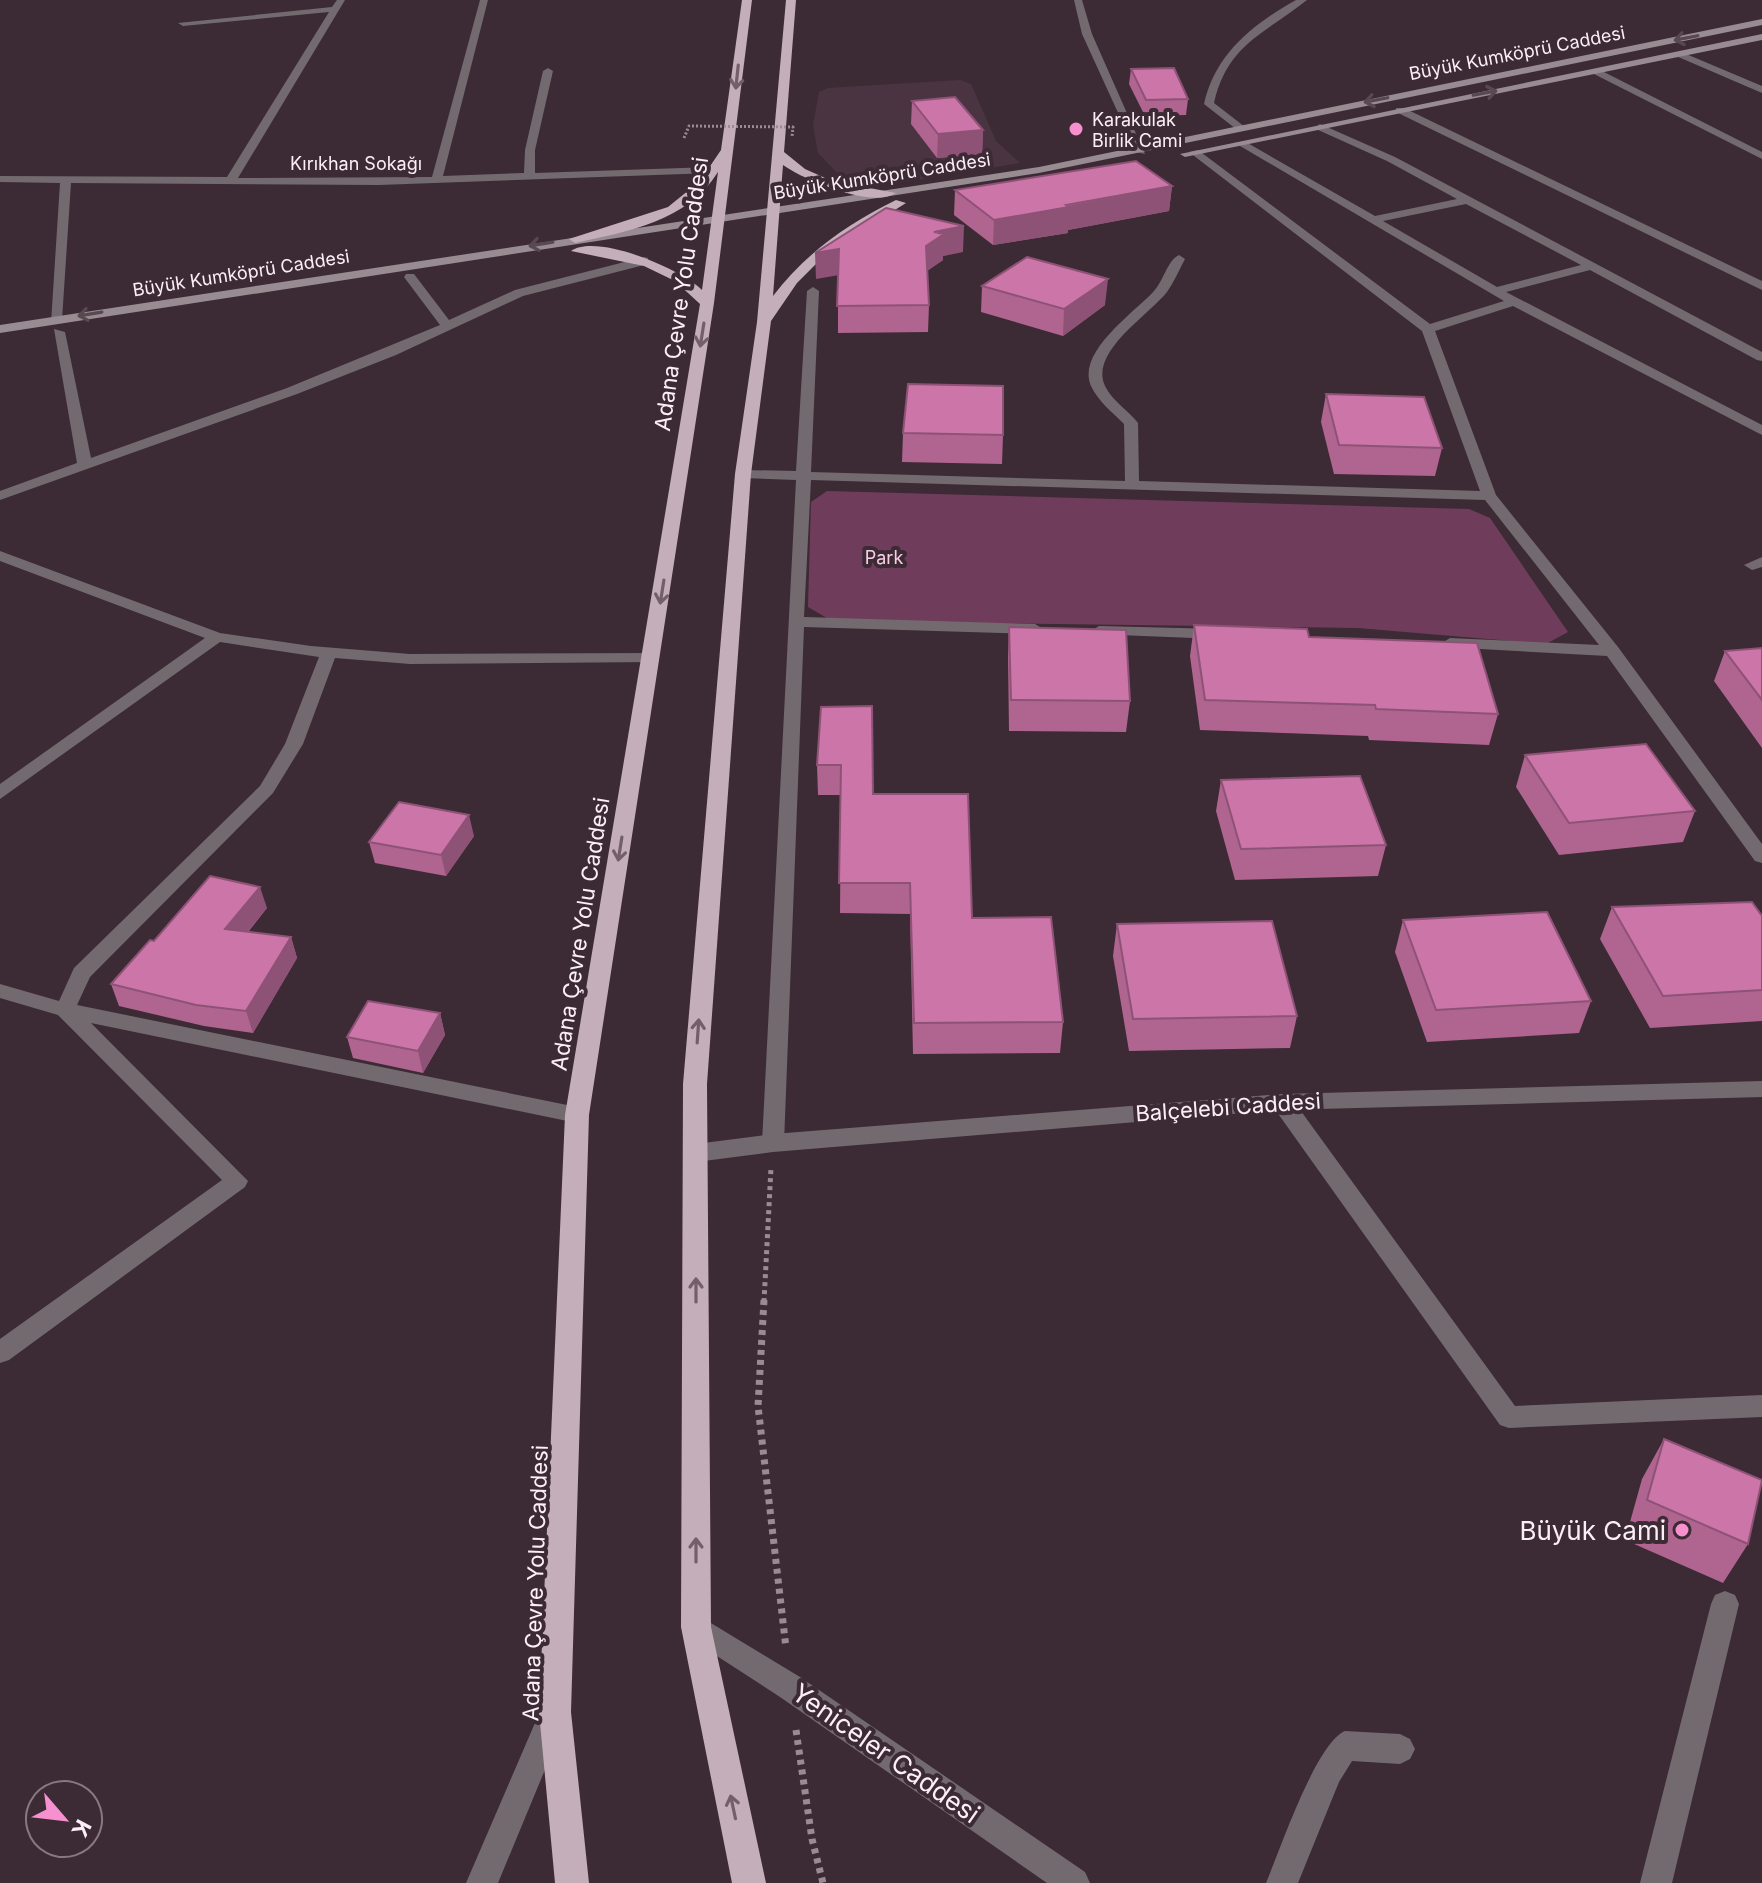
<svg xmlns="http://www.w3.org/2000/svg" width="1762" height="1883" font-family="Inter,sans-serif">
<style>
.built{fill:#4b3441}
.green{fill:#703c5b}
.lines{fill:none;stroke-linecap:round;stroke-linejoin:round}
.path-far1{stroke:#9a8b93;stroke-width:5;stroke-dasharray:4 4;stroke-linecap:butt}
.path{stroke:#9a8b93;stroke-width:7;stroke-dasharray:5 5;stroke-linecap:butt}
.minor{fill:#736a6f;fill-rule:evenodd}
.tertiary{fill:#736a6f;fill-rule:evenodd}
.secondary{fill:#998b92;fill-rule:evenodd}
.trunk{fill:#c3aeb9;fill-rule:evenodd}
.path-bridge{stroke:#9a8b93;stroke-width:3;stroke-dasharray:2 2;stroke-linecap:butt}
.wall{fill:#af6590}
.shaded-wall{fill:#8e5276}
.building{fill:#cb75a8;stroke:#8e5276;stroke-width:2}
.oneway{stroke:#584850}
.oneway2{stroke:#725f69}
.poi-dot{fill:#f790ce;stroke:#3c2b34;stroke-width:3}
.labels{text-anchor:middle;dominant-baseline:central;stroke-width:8;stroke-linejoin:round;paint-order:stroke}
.far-street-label{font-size:18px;fill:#fbeff5;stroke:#3c2b34}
.far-poi-label{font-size:18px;fill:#fbeff5;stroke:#3c2b34;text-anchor:start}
.far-park-label{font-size:18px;fill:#facce6;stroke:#3c2b34}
.street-label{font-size:22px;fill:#fbeff5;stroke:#3c2b34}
.near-poi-label{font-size:26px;fill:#fbeff5;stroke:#3c2b34;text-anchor:end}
.near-street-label{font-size:26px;fill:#fbeff5;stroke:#3c2b34}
</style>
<rect width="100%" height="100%" fill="#3c2b34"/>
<path class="built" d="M 960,80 L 971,84 L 996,141 L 1020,163 L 881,186 L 846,182 L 818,153 L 813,125 L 819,92 L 828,88 Z"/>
<path class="green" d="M 827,491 L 1469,509 L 1490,518 L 1568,632 L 1546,644 L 1358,628 L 832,621 L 808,607 L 811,502 Z"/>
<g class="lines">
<path class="path-far1" d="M 764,1302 L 771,1168"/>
<path class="path" d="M 764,1300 L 758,1406 L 786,1648
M 796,1730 L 812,1839 L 823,1883"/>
<path class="minor" d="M 337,0 L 345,0 L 238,178 L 432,177 L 480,0 L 488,0 L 443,176 L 524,173 L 525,150 L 543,71 L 548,68 L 553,71 L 535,150 L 535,173 L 712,167 L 717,170 L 712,173 L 379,185 L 71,183 L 62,320 L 51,323 L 60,183 L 0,182 L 0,176 L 227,177 L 329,12 L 183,26 L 178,23 L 332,7 Z
M 1074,0 L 1082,0 L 1092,34 L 1145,154 L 1136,152 L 1082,34 Z
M 1296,0 L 1307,0 C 1266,33 1227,44 1214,103 L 1245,127 L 1236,129 L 1204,104 C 1215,54 1253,24 1296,0 Z
M 1679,51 L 1762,86 L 1762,93 L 1676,56 Z
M 1592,69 L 1598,69 L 1762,152 L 1762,159 L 1592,73 Z
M 1396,108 L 1404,108 L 1762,281 L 1762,290 L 1396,112 Z
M 1320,124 L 1395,157 L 1762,352 L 1762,361 L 1757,360 L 1590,270 L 1506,292 L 1762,425 L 1762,435 L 1513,306 L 1435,331 L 1496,495 L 1618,647 L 1762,844 L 1762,863 L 1755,861 L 1607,656 L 1444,647 L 1442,643 L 1450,638 L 1599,645 L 1485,500 L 811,480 L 804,617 L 1035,624 L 1043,629 L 1035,634 L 804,627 L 784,1143 L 781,1149 L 765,1149 L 762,1143 L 796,480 L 743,478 L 736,474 L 743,470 L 796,471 L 807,291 L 813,287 L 819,291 L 811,472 L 1125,481 L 1124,424 C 1112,412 1098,401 1091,386 C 1076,352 1135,312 1154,291 C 1164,280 1167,261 1179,255 L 1185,259 C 1179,270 1174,282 1167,292 C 1149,315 1089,352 1105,386 C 1112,401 1128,410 1138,423 L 1139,481 L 1480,491 L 1422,331 L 1189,152 L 1198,150 L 1430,324 L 1504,301 L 1235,143 L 1244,141 L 1375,216 L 1457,199 L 1387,161 L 1316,129 L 1315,127 ZM 1466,204 L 1581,265 L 1497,287 L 1383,221 Z
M 644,257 L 648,258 L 648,264 L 523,296 L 396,355 L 297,394 L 0,500 L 0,491 L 77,463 L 54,329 L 65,332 L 91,458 L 287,388 L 440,325 L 404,277 L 406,274 L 414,274 L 449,320 L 515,290 Z
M 0,551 L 220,633 L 311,646 L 410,654 L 658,653 L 658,661 L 652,662 L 410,664 L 335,658 L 303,744 L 273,793 L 90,977 L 77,1005 L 577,1107 L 585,1109 L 588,1115 L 585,1121 L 577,1123 L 91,1023 L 248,1181 L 245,1187 L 9,1360 L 0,1363 L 0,1339 L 222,1180 L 58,1015 L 0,998 L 0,984 L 59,1001 L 74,968 L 260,786 L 285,744 L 319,657 L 220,642 L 0,799 L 0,784 L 205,638 L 0,561 Z
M 1762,557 L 1762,567 L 1752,570 L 1744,565 Z
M 1099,626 L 1219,629 L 1227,634 L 1219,639 L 1093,634 L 1091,631 Z
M 1282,1094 L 1290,1096 L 1515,1406 L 1762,1395 L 1762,1417 L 1509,1428 L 1500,1425 L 1274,1108 L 1271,1102 L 1274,1096 Z
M 1725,1591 L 1735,1595 L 1739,1604 L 1672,1883 L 1640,1883 L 1711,1604 L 1715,1595 Z
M 696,1614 L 800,1677 L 1085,1872 L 1090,1883 L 1047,1883 L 780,1697 L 686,1636 L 682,1627 L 686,1618 Z
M 551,1705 L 561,1709 L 566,1719 L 498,1883 L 466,1883 L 541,1709 Z
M 1345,1731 L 1400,1734 L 1410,1739 L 1415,1749 L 1410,1759 L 1400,1764 L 1352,1761 L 1339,1782 L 1298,1883 L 1266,1883 C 1280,1850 1316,1743 1345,1731 Z"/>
<path class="tertiary" d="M 1762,1081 L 1762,1097 L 1282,1110 L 773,1152 L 696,1162 L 688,1159 L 685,1153 L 688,1147 L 696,1144 L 773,1134 L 1282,1094 Z"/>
<path class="secondary" d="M 1762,19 L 1762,25 L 1039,173 L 0,333 L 0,325 L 1039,167 Z
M 1762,34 L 1762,40 L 1185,157 L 1180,154 Z"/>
<path class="trunk" d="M 742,0 L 752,0 L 714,303 L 589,1115 L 571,1712 L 589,1883 L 555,1883 L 539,1712 L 565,1115 L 700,304 L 675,281 L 644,266 L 571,251 C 597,233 681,269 702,290 L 718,172 C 686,222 629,231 575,243 L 569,239 L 668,207 L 700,181 L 721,150 Z
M 786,0 L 796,0 L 784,152 L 805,169 L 832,181 L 896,193 C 873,209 804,180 783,165 L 773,296 C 806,253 847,224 896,200 L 906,203 L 828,252 L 797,283 L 771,321 L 751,474 L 707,1084 L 711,1627 L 766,1883 L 732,1883 L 681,1627 L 683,1084 L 735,474 L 757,322 Z"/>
<path class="path-bridge" d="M 684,138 L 689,126 L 793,127 L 792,137"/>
</g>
<path class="wall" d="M 1131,69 L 1188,99 L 1186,115 L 1145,116 L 1129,84 Z
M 912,101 L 983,130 L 982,154 L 937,158 L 911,124 Z
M 1172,186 L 1169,211 L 1068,230 L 1068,233 L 993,245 L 954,215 L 955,190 Z
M 963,252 L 943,256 L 943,260 L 927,271 L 929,305 L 928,332 L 838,333 L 838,275 L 816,279 Z
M 982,286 L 1105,305 L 1063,336 L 981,312 Z
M 1326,394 L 1442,448 L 1435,476 L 1334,474 L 1321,422 Z
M 903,433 L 1003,435 L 1002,464 L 902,462 Z
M 1194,625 L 1498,714 L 1489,745 L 1369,740 L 1368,736 L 1200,730 L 1190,656 Z
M 1009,627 L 1130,701 L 1126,732 L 1009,731 L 1008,657 Z
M 1762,648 L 1762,748 L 1714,681 L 1725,651 Z
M 821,707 L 873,794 L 972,918 L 1063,1022 L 1060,1053 L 913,1054 L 910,914 L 840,913 L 841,795 L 818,795 L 817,765 Z
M 1525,755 L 1695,811 L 1683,842 L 1559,855 L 1516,787 Z
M 1221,780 L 1386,845 L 1378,876 L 1235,880 L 1216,811 Z
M 474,836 L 446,876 L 375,863 L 369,842 Z
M 1612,907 L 1762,916 L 1762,1021 L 1650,1028 L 1600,939 Z
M 267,908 L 248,932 L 291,937 L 297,958 L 253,1033 L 204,1026 L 119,1006 L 111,984 L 154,941 Z
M 1403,920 L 1591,1001 L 1579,1033 L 1427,1042 L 1395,952 Z
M 1117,924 L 1297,1016 L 1290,1048 L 1129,1051 L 1113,956 Z
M 440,1013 L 445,1035 L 423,1073 L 353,1058 L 347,1037 Z
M 1664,1439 L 1748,1544 L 1723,1583 L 1625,1540 L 1642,1479 Z"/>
<path class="shaded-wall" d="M 983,130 L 982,154 L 937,158 L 938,134 Z
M 1172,186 L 1169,211 L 1068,230 L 1068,233 L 993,245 L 994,220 Z
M 964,226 L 963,252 L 943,256 L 943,260 L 925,272 L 926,246 L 934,232 Z
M 839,249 L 839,275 L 816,279 L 815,253 Z
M 1108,279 L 1105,305 L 1063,336 L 1064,309 Z
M 469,815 L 474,836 L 446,876 L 441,855 Z
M 260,887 L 267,908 L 232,950 L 225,929 Z
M 291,937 L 297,958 L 253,1033 L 246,1011 Z
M 440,1013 L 445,1035 L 423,1073 L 418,1051 Z"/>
<path class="building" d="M 1174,68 L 1188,99 L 1146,100 L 1131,69 Z
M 955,97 L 983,130 L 938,134 L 912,101 Z
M 1136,161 L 1172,186 L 1066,205 L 1069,207 L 994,220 L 955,190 Z
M 886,208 L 964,226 L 934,232 L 944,234 L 926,246 L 929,305 L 837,306 L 839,249 L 815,253 Z
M 1027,257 L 1108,279 L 1064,309 L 982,286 Z
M 908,384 L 1003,386 L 1003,435 L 903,433 Z
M 1326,394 L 1424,397 L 1442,448 L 1339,445 Z
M 1194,625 L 1307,629 L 1309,637 L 1477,643 L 1498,714 L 1376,709 L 1375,705 L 1205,700 Z
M 1009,627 L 1126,630 L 1130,701 L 1011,700 Z
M 1762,648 L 1762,700 L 1725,651 Z
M 872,706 L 873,794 L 968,794 L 972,918 L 1051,917 L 1063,1022 L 914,1023 L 910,883 L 839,883 L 841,765 L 817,765 L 821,707 Z
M 1646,744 L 1695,811 L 1569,823 L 1525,755 Z
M 1360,776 L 1386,845 L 1241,849 L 1221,780 Z
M 399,802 L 469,815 L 441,855 L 369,842 Z
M 210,876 L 260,887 L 225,929 L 291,937 L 246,1011 L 196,1005 L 111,984 L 150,940 L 154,941 Z
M 1752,902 L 1762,916 L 1762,990 L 1663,996 L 1612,907 Z
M 1547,912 L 1591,1001 L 1436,1010 L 1403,920 Z
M 1272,921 L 1297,1016 L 1133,1019 L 1117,924 Z
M 368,1001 L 440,1013 L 418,1051 L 347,1037 Z
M 1664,1439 L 1762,1480 L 1748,1544 L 1647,1500 Z"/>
<defs><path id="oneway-shaft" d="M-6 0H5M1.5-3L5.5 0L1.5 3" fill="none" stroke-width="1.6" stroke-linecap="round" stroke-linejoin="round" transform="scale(2)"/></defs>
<g class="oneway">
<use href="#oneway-shaft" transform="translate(1686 38) rotate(169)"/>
<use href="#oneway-shaft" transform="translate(1485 93) rotate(-11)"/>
<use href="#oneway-shaft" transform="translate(1376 100) rotate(169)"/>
<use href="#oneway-shaft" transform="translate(541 244) rotate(171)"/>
<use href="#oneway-shaft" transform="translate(90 314) rotate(171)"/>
</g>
<g class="oneway2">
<use href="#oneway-shaft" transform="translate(737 77) rotate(96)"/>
<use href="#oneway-shaft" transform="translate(702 335) rotate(99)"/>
<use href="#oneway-shaft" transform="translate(662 592) rotate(99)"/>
<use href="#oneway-shaft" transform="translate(620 849) rotate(99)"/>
<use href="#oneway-shaft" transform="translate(698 1031) rotate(-86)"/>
<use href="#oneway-shaft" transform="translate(696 1290) rotate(-90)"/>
<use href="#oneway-shaft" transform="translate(696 1550) rotate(-90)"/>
<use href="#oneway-shaft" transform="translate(733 1807) rotate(-102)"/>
</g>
<g class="poi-dot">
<circle cx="1076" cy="129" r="8"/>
<circle cx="1682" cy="1530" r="8"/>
</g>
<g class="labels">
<g class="far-street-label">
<text transform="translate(1517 53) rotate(-11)">Büyük Kumköprü Caddesi</text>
<text x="356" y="163">Kırıkhan Sokağı</text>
<text transform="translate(882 176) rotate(-9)">Büyük Kumköprü Caddesi</text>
<text transform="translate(241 273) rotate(-9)">Büyük Kumköprü Caddesi</text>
</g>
<g class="far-poi-label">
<text x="1092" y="119">Karakulak<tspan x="1092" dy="21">Birlik Cami</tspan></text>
</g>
<g class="far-park-label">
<text x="884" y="557">Park</text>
</g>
<g class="street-label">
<text transform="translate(681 294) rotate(-82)">Adana Çevre Yolu Caddesi</text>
<text transform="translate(580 934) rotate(-81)">Adana Çevre Yolu Caddesi</text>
<text transform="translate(1228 1107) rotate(-4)">Balçelebi Caddesi</text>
<text transform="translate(535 1583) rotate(-88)">Adana Çevre Yolu Caddesi</text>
</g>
<g class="near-poi-label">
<text x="1666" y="1530">Büyük Cami</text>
</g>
<g class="near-street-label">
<text transform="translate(886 1753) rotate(35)">Yeniceler Caddesi</text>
</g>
</g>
<g transform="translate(64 1819) rotate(118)"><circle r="38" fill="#3c2b34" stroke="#887981" stroke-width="2"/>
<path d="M0-6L14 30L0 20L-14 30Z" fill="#f790ce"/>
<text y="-12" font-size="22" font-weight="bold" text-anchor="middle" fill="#fbeff5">K</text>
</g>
</svg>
